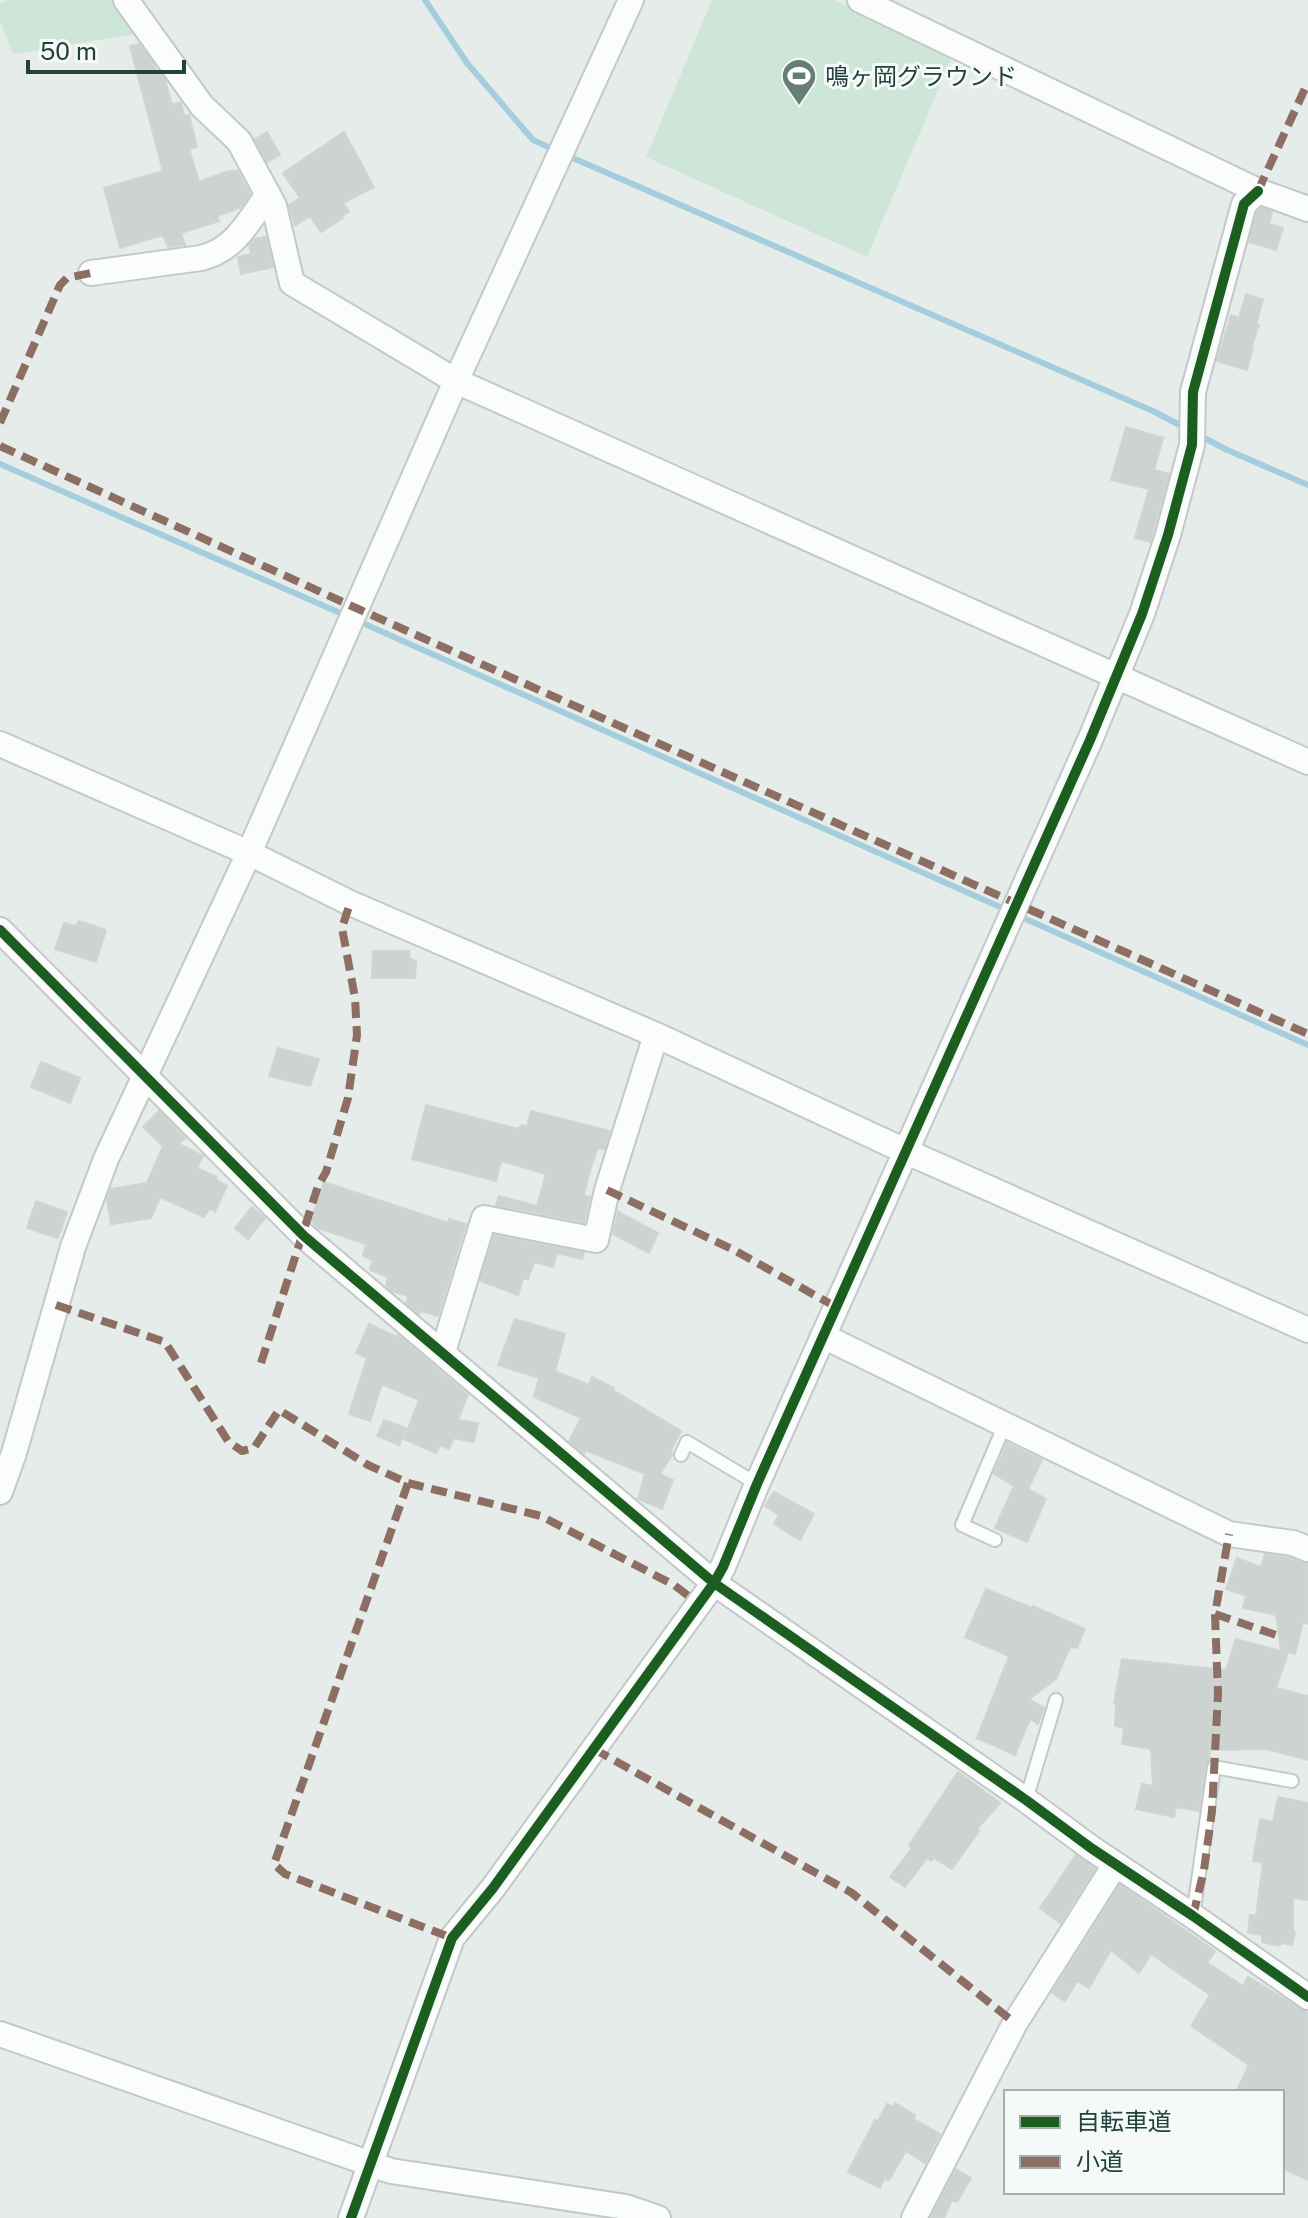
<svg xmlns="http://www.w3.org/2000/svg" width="1308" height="2218" font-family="'Public Sans','Noto Sans JP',sans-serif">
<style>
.green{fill:#cee6d8}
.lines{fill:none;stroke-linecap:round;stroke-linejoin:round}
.stream{stroke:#a4cedd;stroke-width:6}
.building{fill:#ccd3d1;stroke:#ced5d3;stroke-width:2}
.service-casing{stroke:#c3c9c7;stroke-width:16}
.minor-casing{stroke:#c3c9c7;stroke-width:28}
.service{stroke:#fbfcfc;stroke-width:12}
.minor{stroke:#fbfcfc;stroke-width:24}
.quiet{stroke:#8d6e63;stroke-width:8;stroke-dasharray:16 8;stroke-linecap:butt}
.cycleway-casing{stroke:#f5faf8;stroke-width:15}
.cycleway{stroke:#1b5e20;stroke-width:10}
.labels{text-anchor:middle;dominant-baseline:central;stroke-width:6;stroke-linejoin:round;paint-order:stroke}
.poi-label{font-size:24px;fill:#21423d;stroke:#f5faf8;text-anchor:start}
</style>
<rect width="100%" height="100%" fill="#e6ecea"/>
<path class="green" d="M 10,0 L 117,0 L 141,33 L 13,54 L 0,21 L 0,3 Z
M 712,0 L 835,0 L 952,57 L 867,257 L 646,157 Z"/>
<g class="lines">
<path class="stream" d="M 425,0 L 467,63 L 533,140 L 555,150
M 566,155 L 1155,412 L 1185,428
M 1199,435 L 1225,449 L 1308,485
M 0,464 L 347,616
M 358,621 L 1009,911
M 1019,916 L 1308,1045"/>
</g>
<path class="building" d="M 139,44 L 154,64 L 157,73 L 160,73 L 165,80 L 172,105 L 181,102 L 184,116 L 189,115 L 197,147 L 189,149 L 199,182 L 228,171 L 238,171 L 250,194 L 240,208 L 217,216 L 219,221 L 181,233 L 185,245 L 168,247 L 163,235 L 120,248 L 104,188 L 163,171 L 130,46 Z
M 267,132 L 280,155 L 267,162 L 255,139 Z
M 344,132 L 374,187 L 343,203 L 349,212 L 342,216 L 343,218 L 321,232 L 310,216 L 295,226 L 289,205 L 300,198 L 283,173 Z
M 1262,208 L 1272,212 L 1269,224 L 1283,228 L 1276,250 L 1249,242 L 1257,212 Z
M 266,237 L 273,267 L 241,274 L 238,257 L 251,254 L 249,246 L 255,239 Z
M 1246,294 L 1263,300 L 1256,324 L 1259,325 L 1251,348 L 1253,348 L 1247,370 L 1217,361 L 1231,315 L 1239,318 Z
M 1126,427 L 1163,438 L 1154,470 L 1169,474 L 1150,542 L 1135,538 L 1149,489 L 1111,480 Z
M 79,921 L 106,930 L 96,962 L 55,949 L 64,923 L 76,926 Z
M 373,951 L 409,951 L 410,959 L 416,961 L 415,978 L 372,978 Z
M 278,1048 L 319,1059 L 310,1086 L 269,1076 Z
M 41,1062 L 80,1078 L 70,1103 L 31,1087 Z
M 426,1105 L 519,1129 L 521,1125 L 527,1126 L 531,1111 L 610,1131 L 604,1149 L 598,1148 L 591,1167 L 584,1195 L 590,1197 L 584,1222 L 496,1205 L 499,1196 L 537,1206 L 546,1174 L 501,1161 L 496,1181 L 412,1159 Z
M 159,1111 L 185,1138 L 179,1144 L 203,1156 L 197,1168 L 217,1177 L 216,1180 L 227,1186 L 215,1212 L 210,1208 L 204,1217 L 160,1197 L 151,1218 L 111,1224 L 107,1199 L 111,1189 L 147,1183 L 163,1146 L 143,1127 Z
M 324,1182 L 448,1223 L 449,1219 L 466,1224 L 438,1316 L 421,1311 L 419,1314 L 406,1303 L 408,1296 L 392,1291 L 386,1285 L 388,1277 L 370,1270 L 373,1260 L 363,1256 L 366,1244 L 318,1228 L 311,1221 Z
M 36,1201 L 67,1212 L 58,1238 L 27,1228 Z
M 252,1207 L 265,1218 L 248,1239 L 235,1228 Z
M 618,1212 L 658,1233 L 649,1253 L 613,1234 Z
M 494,1235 L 584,1253 L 582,1259 L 557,1253 L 553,1267 L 534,1262 L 528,1279 L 523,1279 L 518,1295 L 480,1281 Z
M 515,1319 L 565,1334 L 555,1371 L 589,1385 L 592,1377 L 614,1388 L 613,1390 L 681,1431 L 671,1450 L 672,1455 L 660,1474 L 673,1480 L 662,1509 L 638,1499 L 645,1474 L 585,1450 L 584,1453 L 569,1441 L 581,1418 L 534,1397 L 539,1378 L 498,1365 Z
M 369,1324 L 397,1337 L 398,1335 L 468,1395 L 458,1420 L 478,1423 L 474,1442 L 454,1438 L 449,1449 L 440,1445 L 436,1453 L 404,1439 L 419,1400 L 382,1384 L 370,1421 L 349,1414 L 367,1358 L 356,1353 Z
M 384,1420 L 406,1428 L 399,1445 L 377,1436 Z
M 1007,1443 L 1042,1460 L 1028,1489 L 1046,1499 L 1027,1542 L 995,1528 L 1014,1486 L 994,1474 Z
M 774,1492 L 814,1514 L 800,1540 L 774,1524 L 779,1515 L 765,1506 Z
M 1265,1554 L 1289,1558 L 1308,1564 L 1308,1624 L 1303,1622 L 1295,1654 L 1281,1650 L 1276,1615 L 1243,1608 L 1246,1596 L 1226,1589 L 1237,1558 L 1261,1567 Z
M 986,1589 L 1032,1608 L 1033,1606 L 1085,1629 L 1077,1648 L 1070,1647 L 1056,1679 L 1029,1699 L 1044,1708 L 1038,1724 L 1030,1719 L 1015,1755 L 977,1738 L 1009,1656 L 965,1637 Z
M 1236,1639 L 1288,1653 L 1276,1688 L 1308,1696 L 1308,1760 L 1266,1749 L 1210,1750 L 1209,1760 L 1205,1766 L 1199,1811 L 1176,1807 L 1174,1817 L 1136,1809 L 1142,1784 L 1153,1786 L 1151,1749 L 1122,1744 L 1124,1728 L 1115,1726 L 1116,1704 L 1114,1703 L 1122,1659 L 1226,1670 Z
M 958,1772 L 1000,1803 L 977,1829 L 979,1831 L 952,1869 L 934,1858 L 931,1861 L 927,1858 L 905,1887 L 890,1877 L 912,1848 L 909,1845 Z
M 1278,1797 L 1308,1803 L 1308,1900 L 1293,1898 L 1293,1929 L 1295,1933 L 1292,1945 L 1282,1943 L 1278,1946 L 1262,1942 L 1262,1935 L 1248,1933 L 1250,1915 L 1256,1916 L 1263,1862 L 1253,1861 L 1260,1819 L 1273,1822 Z
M 1076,1855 L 1095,1869 L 1060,1923 L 1040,1908 Z
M 1120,1885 L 1215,1951 L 1207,1963 L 1243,1986 L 1248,1977 L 1308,2013 L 1308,2180 L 1282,2168 L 1282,2092 L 1236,2092 L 1249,2065 L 1191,2026 L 1210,1995 L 1151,1954 L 1139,1973 L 1111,1950 L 1089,1988 L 1077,1981 L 1065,2001 L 1052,1993 Z
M 895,2103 L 915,2115 L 914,2119 L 940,2134 L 925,2163 L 906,2151 L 889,2180 L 884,2179 L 880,2188 L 848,2172 L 875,2120 L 878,2121 L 887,2104 L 892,2107 Z
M 956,2169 L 971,2178 L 957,2202 L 952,2200 L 944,2218 L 931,2218 Z"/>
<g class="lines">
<defs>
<path id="service" d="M 681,1455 L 687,1442 L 757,1484
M 995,1540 L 962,1525 L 1005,1424
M 1026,1800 L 1056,1700
M 1193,1916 L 1214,1767 L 1292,1781"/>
<path id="minor" d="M 126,0 L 202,106 L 239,141 L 274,206 L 292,283 L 456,381 L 1308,762
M 860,0 L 1258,191 L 1308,209
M 91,273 L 201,258 C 235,250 249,221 268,194
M 0,744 L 249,853 L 350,903 L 656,1035 L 905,1151 L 1308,1330
M 0,930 L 304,1236 L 714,1583 L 1026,1800 L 1091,1848 L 1193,1916 L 1308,1997
M 823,1336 L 1229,1534 L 1293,1543 L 1308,1549
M 443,1352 L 484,1218 L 596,1240 L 607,1190 L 656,1035
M 0,1492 L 14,1453 L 73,1247 L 106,1159 L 249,853 L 456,381 L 631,0
M 0,2034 L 391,2171 L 626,2207 L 658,2218
M 351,2218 L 452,1938 L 493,1888 L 714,1583 L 723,1567 L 757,1484 L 1090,740 L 1142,614 L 1168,535 L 1192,445 L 1193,392 L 1244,204 L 1258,191
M 914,2218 L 1015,2023 L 1115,1865"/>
</defs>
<use href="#service" class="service-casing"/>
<use href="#minor" class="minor-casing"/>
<use href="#service" class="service"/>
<use href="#minor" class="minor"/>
<path class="quiet" d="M 1258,191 L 1308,82
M 0,423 L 60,285 L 67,278 L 91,273
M 0,446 L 356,608 L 1308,1034
M 607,1190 L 734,1250 L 836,1307
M 56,1305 L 165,1342 L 228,1441 L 242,1451 L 254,1448 L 279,1410 L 368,1465 L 408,1483 L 274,1864 L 285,1874 L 452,1938
M 261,1363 L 318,1186 L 326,1172 L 348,1098 L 357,1035 L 355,998 L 342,928 L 350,903
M 408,1483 L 541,1516 L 674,1585 L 699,1604
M 1215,1614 L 1276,1635
M 594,1749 L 852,1893 L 1015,2023
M 1193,1916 L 1204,1870 L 1212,1811 L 1218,1694 L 1215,1614 L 1229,1534"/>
<defs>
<path id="cycleway" d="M 0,930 L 304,1236 L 714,1583 L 1026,1800 L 1091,1848 L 1193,1916 L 1308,1997
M 351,2218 L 452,1938 L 493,1888 L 714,1583 L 723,1567 L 757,1484 L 1090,740 L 1142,614 L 1168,535 L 1192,445 L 1193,392 L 1244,204 L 1258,191"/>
</defs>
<use href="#cycleway" class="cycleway-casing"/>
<use href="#cycleway" class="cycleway"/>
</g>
<defs>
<symbol id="stadium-pin" viewBox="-11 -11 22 30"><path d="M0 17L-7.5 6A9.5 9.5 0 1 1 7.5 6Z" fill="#667e7a" stroke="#f5faf8"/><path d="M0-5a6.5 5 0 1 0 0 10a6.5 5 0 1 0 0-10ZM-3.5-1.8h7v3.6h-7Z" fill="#fff"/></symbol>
</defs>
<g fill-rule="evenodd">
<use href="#stadium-pin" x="779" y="56" width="40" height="54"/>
</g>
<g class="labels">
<g class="poi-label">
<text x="825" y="76">鳴ヶ岡グラウンド</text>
</g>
</g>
<rect x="1004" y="2090" width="280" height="104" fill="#f5faf8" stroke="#a0b0ad" stroke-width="2"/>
<rect x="1020" y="2116" width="40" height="12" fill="#1b5e20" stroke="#a0b0ad" stroke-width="2"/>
<text x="1076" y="2130" font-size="24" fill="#21423d">自転車道</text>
<rect x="1020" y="2156" width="40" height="12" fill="#8d6e63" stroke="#a0b0ad" stroke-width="2"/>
<text x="1076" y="2170" font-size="24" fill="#21423d">小道</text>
<path d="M28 60v12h156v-12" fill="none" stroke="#21423d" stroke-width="4"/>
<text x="40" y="60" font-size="24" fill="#21423d" stroke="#f5faf8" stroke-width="6" paint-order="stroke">50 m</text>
</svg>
